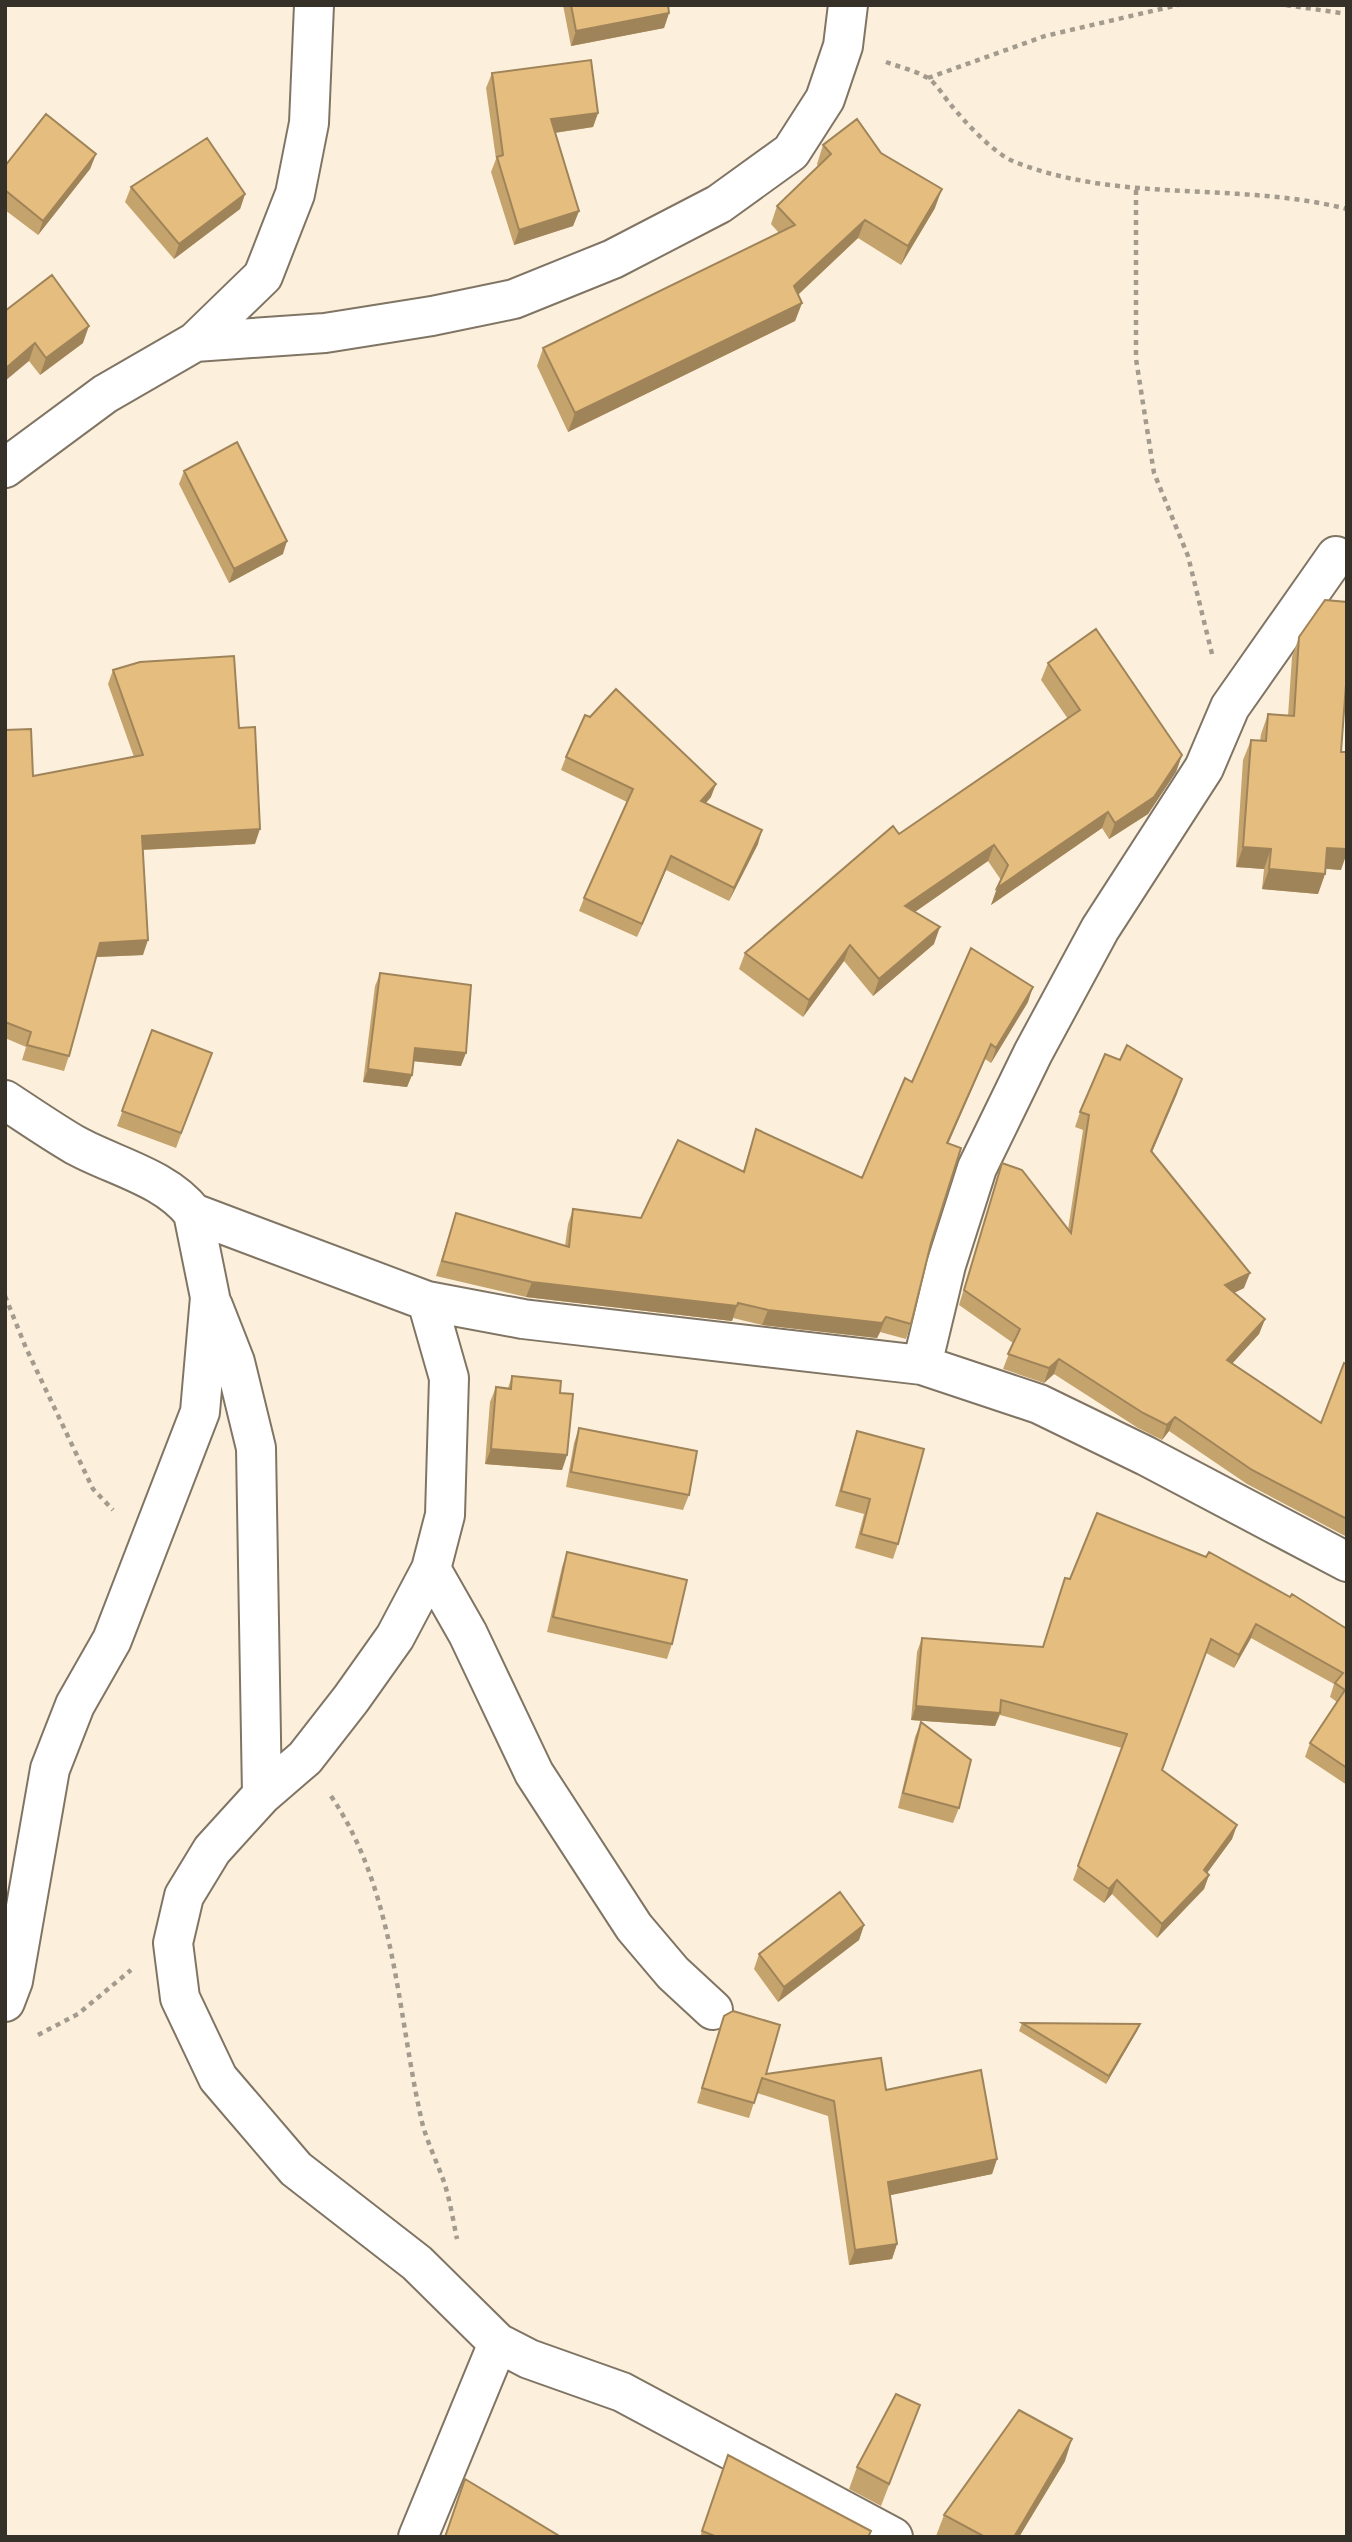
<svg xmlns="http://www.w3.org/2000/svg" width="1352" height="2542" font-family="'PT Sans',sans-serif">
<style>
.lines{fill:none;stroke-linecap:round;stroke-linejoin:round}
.minor-casing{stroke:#807564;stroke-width:42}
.path{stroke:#a39b8d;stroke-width:4.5;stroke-dasharray:5 5;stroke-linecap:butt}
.minor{stroke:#fff;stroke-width:38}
.wall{fill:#c5a36d}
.shaded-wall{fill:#a08459}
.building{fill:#e5bd7f;stroke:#a08459;stroke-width:2}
</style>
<rect width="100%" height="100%" fill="#fcf0dd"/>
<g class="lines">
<defs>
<path id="minor" d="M 195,342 L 325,333 L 432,316 L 514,299 L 613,259 L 719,204 L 791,152 L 825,99 L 843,46 L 848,5
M 5,468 L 105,394 L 195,342 L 263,276 L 295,194 L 309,123 L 314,5
M 5,1100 C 28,1115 51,1131 75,1145 C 113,1166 165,1177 193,1213 L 427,1301 L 523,1319 L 922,1365 L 1039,1404 L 1146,1456 L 1347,1562
M 427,1301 L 449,1378 L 445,1515 L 431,1569 L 395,1637 L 351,1699 L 305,1758 L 262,1795 L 212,1850 L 184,1896 L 173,1943 L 180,1998 L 218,2078 L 296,2169 L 417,2263 L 498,2343 L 529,2359 L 622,2392 L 893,2537
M 213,1306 L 235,1362 L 256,1448 L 262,1795
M 922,1365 L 946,1265 L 977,1168 L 1033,1053 L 1100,929 L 1204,768 L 1230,707 L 1336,556
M 431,1569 L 468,1634 L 534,1773 L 634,1927 L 673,1973 L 713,2010
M 5,2002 L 13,1981 L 50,1769 L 75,1705 L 112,1640 L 200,1412 L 210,1297 L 193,1213
M 418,2537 L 498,2343"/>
</defs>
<use href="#minor" class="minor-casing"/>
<path class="path" d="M 1286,5 L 1347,14
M 886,62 C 899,67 914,70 926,77 C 936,82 944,97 951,105 C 965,122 994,154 1015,162 C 1122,204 1237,181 1347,209
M 928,78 L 1045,36 L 1178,5
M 1136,190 L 1136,359 L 1154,473 L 1188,556 L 1212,654
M 5,1296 L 26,1348 L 93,1489 L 113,1510
M 331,1796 C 396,1892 397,2013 422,2122 C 427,2142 437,2162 444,2182 C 450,2200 453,2220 457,2239
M 38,2035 L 78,2014 L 131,1970"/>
<use href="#minor" class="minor"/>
</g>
<path class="wall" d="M 563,5 L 668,5 L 669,13 L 664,28 L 571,46 Z
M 492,73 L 598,113 L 593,127 L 555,133 L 579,211 L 573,226 L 514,245 L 491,172 L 496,159 L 486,88 Z
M 823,145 L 881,153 L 935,208 L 901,265 L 858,238 L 798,295 L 802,303 L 795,321 L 568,432 L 537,366 L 543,348 L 779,233 L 771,224 L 777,206 L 818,166 L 817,164 Z
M 96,154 L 90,169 L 38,235 L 5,210 L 5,166 Z
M 131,187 L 245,194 L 240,209 L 174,259 L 125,202 Z
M 5,311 L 83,343 L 40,375 L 29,361 Z
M 184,471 L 283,554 L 229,583 L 179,484 Z
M 1347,602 L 1347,680 L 1341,752 L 1341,870 L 1326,869 L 1325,874 L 1318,894 L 1262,889 L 1264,869 L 1236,867 L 1243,760 L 1251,740 L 1260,741 L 1261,734 L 1268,714 L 1288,716 L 1292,657 L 1299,637 Z
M 1048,663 L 1182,755 L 1176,772 L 1148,814 L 1109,839 L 1102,828 L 991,905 L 1001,880 L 988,861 L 915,912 L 934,944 L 873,996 L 844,961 L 803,1017 L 739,969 L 745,953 L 899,834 L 1068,719 L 1041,680 Z
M 113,670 L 239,728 L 255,844 L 142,850 L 143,955 L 96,957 L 69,1056 L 64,1071 L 22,1060 L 26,1047 L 5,1038 L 5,730 L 33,776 L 134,757 L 108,684 Z
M 566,757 L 711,797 L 706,803 L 758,844 L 729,901 L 666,870 L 637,937 L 579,911 L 584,898 L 627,802 L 561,770 Z
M 380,974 L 461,1066 L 414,1061 L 412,1075 L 407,1087 L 363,1082 L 375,986 Z
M 1028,1002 L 991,1063 L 985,1059 L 948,1143 L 931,1243 L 911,1324 L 906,1339 L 880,1332 L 877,1338 L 762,1325 L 733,1318 L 732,1321 L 526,1297 L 436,1276 L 456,1213 L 565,1246 L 568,1224 L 573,1209 L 641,1218 L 743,1171 L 756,1129 L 862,1178 L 912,1082 Z
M 152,1030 L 212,1053 L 176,1148 L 117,1126 Z
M 1120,1060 L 1182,1079 L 1152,1152 L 1244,1288 L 1234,1293 L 1265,1319 L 1259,1334 L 1232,1363 L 1321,1423 L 1347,1364 L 1347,1537 L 1247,1484 L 1169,1431 L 1162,1440 L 1138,1428 L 1054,1374 L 1044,1383 L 1003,1369 L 1013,1343 L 959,1305 L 1002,1163 L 1068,1230 L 1083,1130 L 1075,1127 L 1080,1112 Z
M 512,1376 L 560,1393 L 567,1455 L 562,1470 L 485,1464 L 490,1402 L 496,1387 L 508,1388 Z
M 579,1428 L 689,1495 L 683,1510 L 566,1487 L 574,1443 Z
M 857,1431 L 898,1544 L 893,1559 L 855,1548 L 864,1514 L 835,1506 L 852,1446 Z
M 567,1552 L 672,1644 L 667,1659 L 547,1632 L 562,1567 Z
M 1065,1578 L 1347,1629 L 1347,1785 L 1305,1757 L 1310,1743 L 1337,1702 L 1330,1697 L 1334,1684 L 1251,1638 L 1234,1668 L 1206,1653 L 1162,1770 L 1237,1825 L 1232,1839 L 1207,1873 L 1209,1875 L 1204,1889 L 1157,1938 L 1112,1894 L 1104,1903 L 1073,1880 L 1122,1748 L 1000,1715 L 995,1726 L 911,1720 L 917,1652 L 922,1638 L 1043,1647 Z
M 921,1722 L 959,1808 L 953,1823 L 898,1808 L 915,1737 Z
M 864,1925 L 859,1940 L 778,2002 L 754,1969 L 759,1954 Z
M 724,2016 L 766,2074 L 886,2090 L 997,2159 L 992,2174 L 890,2195 L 897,2244 L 892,2259 L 849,2265 L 828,2116 L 757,2093 L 749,2118 L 697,2103 Z
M 1022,2023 L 1140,2024 L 1137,2031 L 1106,2084 L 1019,2031 Z
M 920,2405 L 881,2506 L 849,2489 L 857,2467 Z
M 728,2455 L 869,2537 L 700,2537 Z
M 1065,2461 L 1019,2537 L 936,2536 L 944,2515 Z"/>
<path class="shaded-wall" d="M 669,13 L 664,28 L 571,46 L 576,31 Z
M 598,113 L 593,127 L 546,134 L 551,119 Z
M 96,154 L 90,169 L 38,235 L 43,221 Z
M 942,189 L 935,208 L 901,265 L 908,246 Z
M 245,194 L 240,209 L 174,259 L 179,244 Z
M 579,211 L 573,226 L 514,245 L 519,230 Z
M 865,220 L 858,238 L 787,305 L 794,286 Z
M 802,303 L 795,321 L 568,432 L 575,413 Z
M 89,326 L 83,343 L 40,375 L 46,358 Z
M 35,343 L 29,361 L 5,381 L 5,369 Z
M 287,541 L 283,554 L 229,583 L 234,569 Z
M 1182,755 L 1176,772 L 1148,814 L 1109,839 L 1115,823 Z
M 716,784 L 711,797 L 696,814 L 701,801 Z
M 1108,812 L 1102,828 L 991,905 L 997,888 Z
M 260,829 L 255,844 L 136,850 L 142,836 Z
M 762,830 L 758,844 L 729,901 L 734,888 Z
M 994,845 L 988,861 L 899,923 L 905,906 Z
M 1243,847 L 1271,849 L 1264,869 L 1236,867 Z
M 1327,848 L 1347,849 L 1347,853 L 1341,870 L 1320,868 Z
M 671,856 L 666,870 L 637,937 L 642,924 Z
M 1269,869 L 1325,874 L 1318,894 L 1262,889 Z
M 940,927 L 934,944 L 873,996 L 879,979 Z
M 148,940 L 143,955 L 95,957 L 100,943 Z
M 850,945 L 844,961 L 803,1017 L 809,1000 Z
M 1033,987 L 1028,1002 L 991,1063 L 996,1048 Z
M 991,1044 L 985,1059 L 942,1158 L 947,1143 Z
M 415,1048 L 466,1053 L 461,1066 L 411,1061 Z
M 368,1069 L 412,1075 L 407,1087 L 363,1082 Z
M 1182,1079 L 1177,1094 L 1146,1166 L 1151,1151 Z
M 1250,1273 L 1244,1288 L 1219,1300 L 1225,1285 Z
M 532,1282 L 737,1306 L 732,1321 L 526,1297 Z
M 768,1310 L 886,1317 L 880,1332 L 877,1338 L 762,1325 Z
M 1265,1319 L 1259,1334 L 1222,1375 L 1227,1360 Z
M 1059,1359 L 1054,1374 L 1044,1383 L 1049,1368 Z
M 1175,1417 L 1169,1431 L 1162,1440 L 1167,1425 Z
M 491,1449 L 567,1455 L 562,1470 L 485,1464 Z
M 1256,1624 L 1251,1638 L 1234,1668 L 1239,1655 Z
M 916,1706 L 1000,1713 L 995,1726 L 911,1720 Z
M 1237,1825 L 1232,1839 L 1199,1884 L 1204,1870 Z
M 1209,1875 L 1204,1889 L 1157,1938 L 1162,1924 Z
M 1117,1880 L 1112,1894 L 1104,1903 L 1109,1889 Z
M 864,1925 L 859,1940 L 778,2002 L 784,1987 Z
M 1140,2024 L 1137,2031 L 1106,2084 L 1109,2076 Z
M 997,2159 L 992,2174 L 882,2197 L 888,2182 Z
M 897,2244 L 892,2259 L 849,2265 L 855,2250 Z
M 1072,2439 L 1065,2461 L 1019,2537 L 1014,2537 Z"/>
<path class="building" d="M 571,5 L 668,5 L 669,13 L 576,31 Z
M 591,60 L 598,113 L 551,119 L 579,211 L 519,230 L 497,157 L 503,155 L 492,73 Z
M 46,114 L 96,154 L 43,221 L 5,190 L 5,166 Z
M 857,119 L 881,153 L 942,189 L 908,246 L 865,220 L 794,286 L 802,303 L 575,413 L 543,348 L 795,225 L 777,206 L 831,154 L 823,145 Z
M 207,138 L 245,194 L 179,244 L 131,187 Z
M 52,275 L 89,326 L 46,358 L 35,343 L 5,369 L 5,311 Z
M 237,442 L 287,541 L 234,569 L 184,471 Z
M 1325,600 L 1347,602 L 1347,671 L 1341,752 L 1347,752 L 1347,849 L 1327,848 L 1325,874 L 1269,869 L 1271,849 L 1243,847 L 1251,740 L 1266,741 L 1268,714 L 1294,716 L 1299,637 Z
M 1096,629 L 1182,755 L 1154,797 L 1115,823 L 1108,812 L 997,888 L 1008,865 L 994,845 L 905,906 L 940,927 L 879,979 L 850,945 L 809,1000 L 745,953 L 893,826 L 899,834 L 1080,710 L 1048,663 Z
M 234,656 L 239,728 L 255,727 L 260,829 L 142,836 L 148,940 L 100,943 L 69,1056 L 27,1045 L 31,1032 L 5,1022 L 5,730 L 31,729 L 33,776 L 143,755 L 113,670 L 140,662 Z
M 616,689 L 716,784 L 701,801 L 762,830 L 734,888 L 671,856 L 642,924 L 584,898 L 633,789 L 566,757 L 585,715 L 590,717 Z
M 971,948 L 1033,987 L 996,1048 L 991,1044 L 947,1143 L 961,1148 L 931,1243 L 911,1324 L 886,1317 L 882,1323 L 768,1310 L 738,1303 L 737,1306 L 532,1282 L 442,1261 L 456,1213 L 569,1247 L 573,1209 L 641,1218 L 678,1140 L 744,1172 L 756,1129 L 862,1178 L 905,1078 L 912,1082 Z
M 380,973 L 471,985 L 466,1053 L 415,1048 L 412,1075 L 368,1069 Z
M 152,1030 L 212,1053 L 181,1133 L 122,1111 Z
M 1127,1045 L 1182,1079 L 1151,1151 L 1250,1273 L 1225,1285 L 1265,1319 L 1227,1360 L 1321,1423 L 1344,1363 L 1347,1364 L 1347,1519 L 1252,1470 L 1175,1417 L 1167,1425 L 1143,1413 L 1059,1359 L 1049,1368 L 1008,1354 L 1020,1329 L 964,1290 L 1002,1163 L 1022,1170 L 1071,1233 L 1089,1115 L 1080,1112 L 1105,1054 L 1120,1060 Z
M 512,1376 L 561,1381 L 560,1393 L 573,1394 L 567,1455 L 491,1449 L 496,1387 L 511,1389 Z
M 579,1428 L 697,1451 L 689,1495 L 571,1472 Z
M 857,1431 L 924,1449 L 898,1544 L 861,1534 L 870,1499 L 841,1491 Z
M 1097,1513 L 1206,1557 L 1209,1552 L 1290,1597 L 1292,1594 L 1347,1629 L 1347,1768 L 1310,1743 L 1345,1690 L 1335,1683 L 1343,1673 L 1256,1624 L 1239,1655 L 1211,1639 L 1162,1770 L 1237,1825 L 1204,1870 L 1209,1875 L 1162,1924 L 1117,1880 L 1109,1889 L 1078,1866 L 1127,1734 L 1001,1700 L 1000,1713 L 916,1706 L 922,1638 L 1043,1647 L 1065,1578 L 1070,1579 Z
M 567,1552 L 687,1580 L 672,1644 L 553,1617 Z
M 921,1722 L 971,1760 L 959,1808 L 903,1793 Z
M 840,1892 L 864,1925 L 784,1987 L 759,1954 Z
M 733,2011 L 780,2025 L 766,2074 L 881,2058 L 886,2090 L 981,2070 L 997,2159 L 888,2182 L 897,2244 L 855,2250 L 834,2101 L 762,2078 L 754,2103 L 702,2088 L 724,2016 Z
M 1022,2023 L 1140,2024 L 1109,2076 Z
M 896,2394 L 920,2405 L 889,2484 L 857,2467 Z
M 1019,2410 L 1072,2439 L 1014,2537 L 985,2537 L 944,2515 Z
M 728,2455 L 871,2531 L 868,2537 L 717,2537 L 702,2531 Z
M 465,2479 L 561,2537 L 445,2537 Z"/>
<rect width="1352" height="2542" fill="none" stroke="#353129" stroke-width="14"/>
</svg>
